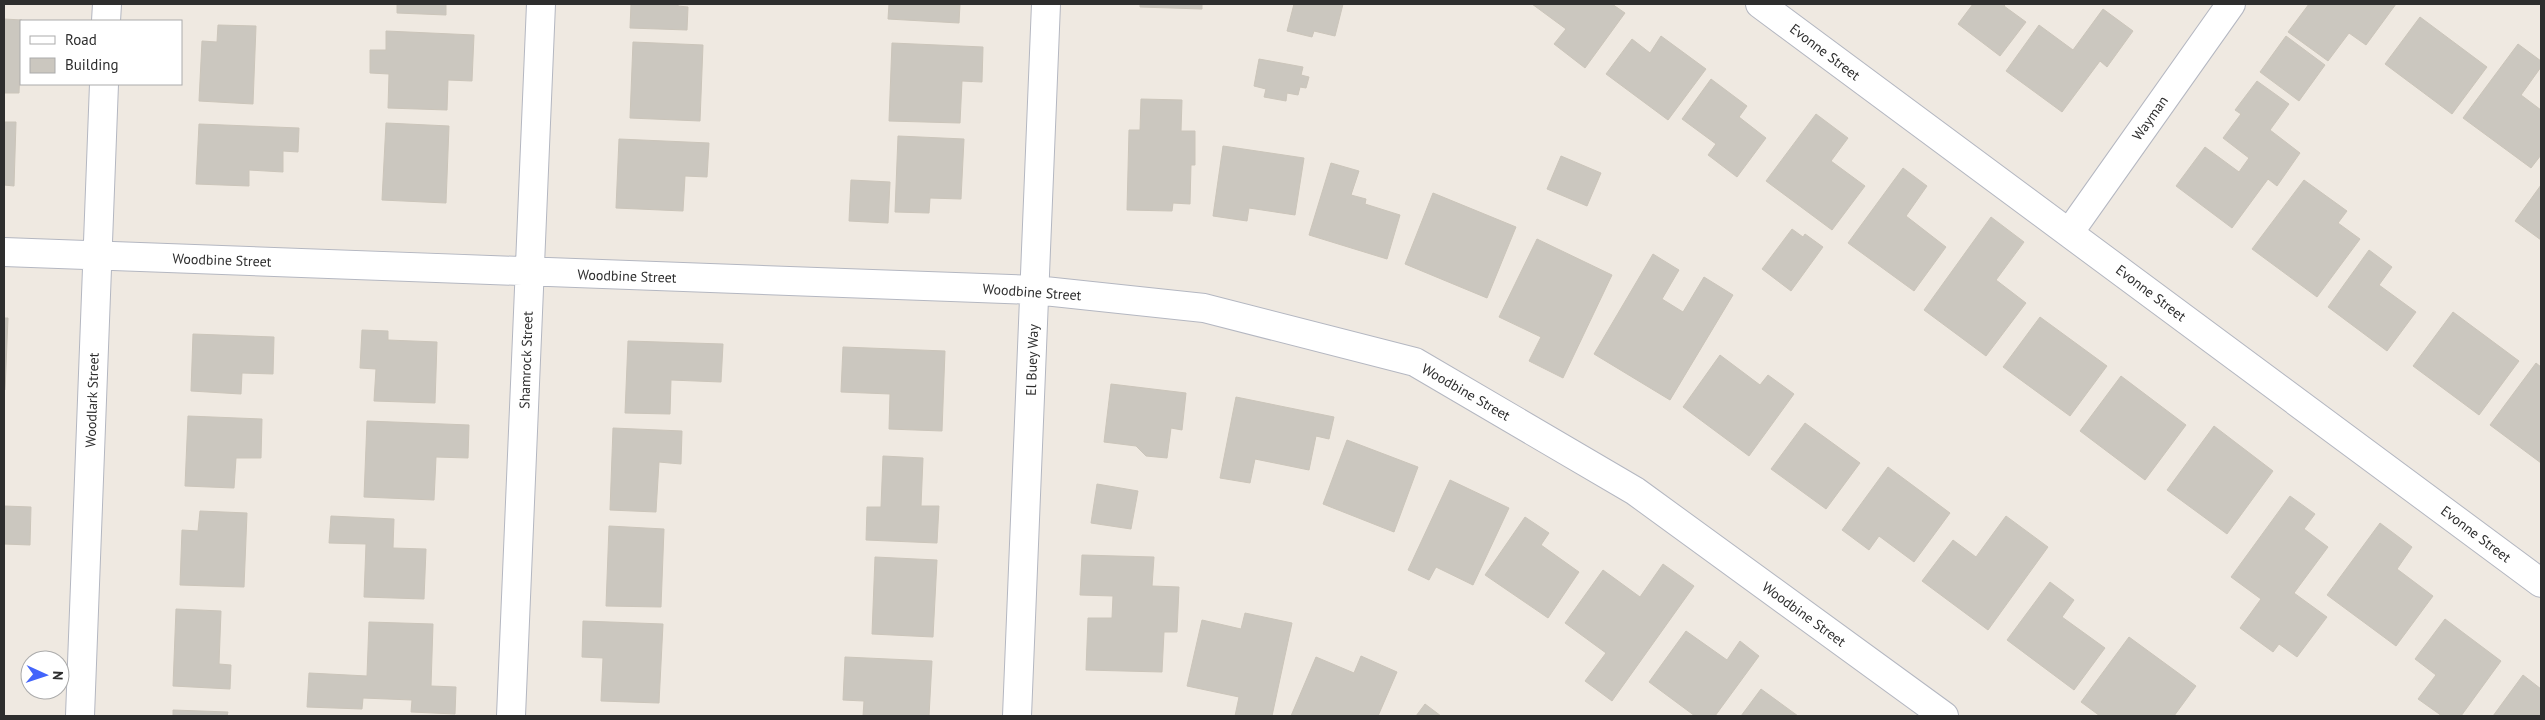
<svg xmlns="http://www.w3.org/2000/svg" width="2545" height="720" font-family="'PT Sans',sans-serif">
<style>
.building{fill:#cbc7bf;stroke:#cbc5ba}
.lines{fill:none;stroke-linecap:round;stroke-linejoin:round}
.street-casing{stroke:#b4b7c1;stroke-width:30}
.street{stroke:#fff;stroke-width:28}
.labels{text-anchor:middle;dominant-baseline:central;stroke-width:4;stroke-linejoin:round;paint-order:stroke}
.street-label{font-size:14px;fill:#2e2e2e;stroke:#fff}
</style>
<rect width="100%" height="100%" fill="#efe9e1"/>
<path class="building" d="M 397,4 L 446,4 L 446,15 L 397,13 Z
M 631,4 L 678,4 L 678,6 L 688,7 L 687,30 L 630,28 Z
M 889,4 L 960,4 L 959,23 L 888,19 Z
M 1140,4 L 1202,4 L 1202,9 L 1140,7 Z
M 1294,4 L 1343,4 L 1335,36 L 1314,31 L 1312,37 L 1287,31 Z
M 1532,4 L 1612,4 L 1625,13 L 1585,68 L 1554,44 L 1566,29 Z
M 1973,4 L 2006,4 L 2004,6 L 2026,22 L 2000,56 L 1958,24 Z
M 2309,4 L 2396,4 L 2366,45 L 2349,33 L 2328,61 L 2288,32 Z
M 2103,9 L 2133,31 L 2107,67 L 2100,61 L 2062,112 L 2006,71 L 2039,25 L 2073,50 Z
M 2420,17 L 2487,67 L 2452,114 L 2385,64 Z
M 4,19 L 22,20 L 19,93 L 4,93 Z
M 218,25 L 256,26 L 253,104 L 199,101 L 202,41 L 217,42 Z
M 386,31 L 474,35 L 472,81 L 448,80 L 447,110 L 388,108 L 389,74 L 370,73 L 370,50 L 386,50 Z
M 1661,36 L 1706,69 L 1668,120 L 1606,74 L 1632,39 L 1650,53 Z
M 2286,36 L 2325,65 L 2299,101 L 2260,72 Z
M 633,42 L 703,45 L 700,121 L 630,118 Z
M 892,43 L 983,47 L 982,82 L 962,81 L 960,123 L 889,121 Z
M 2518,44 L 2541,61 L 2541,67 L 2521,95 L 2541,110 L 2541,155 L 2531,168 L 2463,118 Z
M 1259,59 L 1303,67 L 1301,75 L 1309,77 L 1306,88 L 1300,87 L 1298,95 L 1287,93 L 1286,101 L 1264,97 L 1266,89 L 1254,86 Z
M 1711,79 L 1747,106 L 1739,117 L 1766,138 L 1737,177 L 1708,155 L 1716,144 L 1682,119 Z
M 2257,81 L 2289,104 L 2270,130 L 2300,153 L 2277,186 L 2268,179 L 2232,228 L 2176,186 L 2205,147 L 2239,172 L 2249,158 L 2223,138 L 2241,114 L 2235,110 Z
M 1141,99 L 1182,100 L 1181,131 L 1195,131 L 1195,165 L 1191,165 L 1190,204 L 1173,203 L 1172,211 L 1127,210 L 1129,130 L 1140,130 Z
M 1816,114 L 1848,138 L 1831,161 L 1865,186 L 1832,230 L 1766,181 Z
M 4,122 L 16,122 L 14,186 L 4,185 Z
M 386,123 L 449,126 L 446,203 L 382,200 Z
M 199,124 L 299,128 L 298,152 L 283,151 L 283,172 L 249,170 L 249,186 L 196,184 Z
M 898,136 L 964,139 L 961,199 L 930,198 L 929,213 L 895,212 Z
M 619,139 L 709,143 L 707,177 L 685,176 L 683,211 L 616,208 Z
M 1223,146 L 1304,158 L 1295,215 L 1249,208 L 1247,221 L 1213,216 Z
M 1561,156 L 1601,173 L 1587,206 L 1547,189 Z
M 1331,163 L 1359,171 L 1351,195 L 1366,199 L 1365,204 L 1400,215 L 1387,259 L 1309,235 Z
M 1903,168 L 1927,186 L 1906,216 L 1946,247 L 1914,291 L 1848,243 Z
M 851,180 L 890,182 L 888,223 L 849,221 Z
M 2304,180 L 2347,211 L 2338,223 L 2360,239 L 2317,297 L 2252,249 Z
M 2541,185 L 2541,240 L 2515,221 Z
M 1433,193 L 1516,227 L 1487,298 L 1405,264 Z
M 1991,217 L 2024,242 L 1996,280 L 2026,303 L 1986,356 L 1924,310 Z
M 1792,229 L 1803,237 L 1805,234 L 1823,247 L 1791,291 L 1762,269 Z
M 1537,239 L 1612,275 L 1563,378 L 1529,361 L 1541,337 L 1499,317 Z
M 2369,250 L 2392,267 L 2379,285 L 2416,312 L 2387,351 L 2328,307 Z
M 1653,254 L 1679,270 L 1662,299 L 1683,312 L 1704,277 L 1733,295 L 1670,400 L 1594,354 Z
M 2453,312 L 2519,361 L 2479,415 L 2413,366 Z
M 2040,317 L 2107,366 L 2070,416 L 2003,367 Z
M 4,318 L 8,318 L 5,390 L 4,390 Z
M 362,330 L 388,331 L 388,340 L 437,342 L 435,403 L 374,401 L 376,369 L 360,368 Z
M 193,334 L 274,337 L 273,374 L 242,373 L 241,394 L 191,391 Z
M 628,341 L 723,344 L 721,382 L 671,380 L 670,414 L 625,413 Z
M 843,347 L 945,351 L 942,431 L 889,429 L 890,394 L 841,392 Z
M 1720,355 L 1760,385 L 1768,375 L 1794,394 L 1749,456 L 1683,407 Z
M 2536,363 L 2541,367 L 2541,463 L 2490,425 Z
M 2121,376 L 2186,425 L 2145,480 L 2080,431 Z
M 1111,384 L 1186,393 L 1182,430 L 1171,428 L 1167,458 L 1146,456 L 1136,446 L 1104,442 Z
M 1236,397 L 1334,417 L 1329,439 L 1316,436 L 1309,470 L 1255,459 L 1250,483 L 1220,478 Z
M 188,416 L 262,419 L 261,458 L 236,458 L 234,488 L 185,486 Z
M 367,421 L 469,425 L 468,458 L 436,457 L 434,500 L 364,497 Z
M 1805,423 L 1860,463 L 1826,509 L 1771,469 Z
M 2214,426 L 2273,471 L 2227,534 L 2167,490 Z
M 613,428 L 682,431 L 681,464 L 659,462 L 656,512 L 610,510 Z
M 1347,440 L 1418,467 L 1394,532 L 1323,504 Z
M 883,456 L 923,458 L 921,506 L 939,506 L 937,543 L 866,540 L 867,507 L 881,507 Z
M 1888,467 L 1950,513 L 1914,562 L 1879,536 L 1869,550 L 1842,530 Z
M 1450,480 L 1509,508 L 1473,585 L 1436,567 L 1429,580 L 1408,570 Z
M 1097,484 L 1138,491 L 1131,529 L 1091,523 Z
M 2290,496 L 2315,514 L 2304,529 L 2328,547 L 2294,593 L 2327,617 L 2297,657 L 2279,644 L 2273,652 L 2240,628 L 2261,599 L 2231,577 Z
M 4,506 L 31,507 L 30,545 L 4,544 Z
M 200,511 L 247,513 L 244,587 L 180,585 L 182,530 L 198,531 Z
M 331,516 L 394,519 L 393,548 L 426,549 L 424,599 L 364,597 L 366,544 L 329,543 Z
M 2006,516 L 2048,547 L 1988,630 L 1922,581 L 1953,540 L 1976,557 Z
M 1525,517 L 1549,533 L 1541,545 L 1579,572 L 1548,618 L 1485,575 Z
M 2380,523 L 2412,547 L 2397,569 L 2433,596 L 2396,646 L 2327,595 Z
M 609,526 L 664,529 L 661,607 L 606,606 Z
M 1082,555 L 1154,557 L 1152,586 L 1179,587 L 1177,632 L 1164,632 L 1162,672 L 1086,670 L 1088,618 L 1112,618 L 1113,596 L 1080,595 Z
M 875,557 L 937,560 L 933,637 L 872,634 Z
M 1663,564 L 1694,586 L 1612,701 L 1585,681 L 1606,653 L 1565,623 L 1603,570 L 1640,597 Z
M 2050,582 L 2074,600 L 2062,617 L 2105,648 L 2074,690 L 2007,640 Z
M 176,609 L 221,611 L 219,664 L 231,665 L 230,689 L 173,686 Z
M 1245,613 L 1292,623 L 1272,716 L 1235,716 L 1239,697 L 1187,686 L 1202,620 L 1241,629 Z
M 2445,619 L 2501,661 L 2461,716 L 2442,716 L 2418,699 L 2436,675 L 2415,659 Z
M 583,621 L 663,624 L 659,703 L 601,701 L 603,658 L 582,657 Z
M 369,622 L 433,624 L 431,686 L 456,687 L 455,714 L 411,712 L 412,700 L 363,698 L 362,709 L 307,707 L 309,673 L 367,676 Z
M 1686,631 L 1727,660 L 1740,641 L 1759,656 L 1715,716 L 1695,716 L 1649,682 Z
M 2129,637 L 2196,686 L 2174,716 L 2100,716 L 2081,702 Z
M 1361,656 L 1397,672 L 1378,716 L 1291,716 L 1316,657 L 1354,673 Z
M 845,657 L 932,661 L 929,716 L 863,716 L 864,701 L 843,700 Z
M 2523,675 L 2541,689 L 2541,716 L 2493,716 Z
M 1761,689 L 1798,716 L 1741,716 Z
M 1425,704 L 1441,716 L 1416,716 Z
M 173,710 L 228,712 L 227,716 L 173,716 Z"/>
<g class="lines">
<defs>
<path id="street" d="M 1760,4 L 2541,583
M 106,21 L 107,4
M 2069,233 L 2231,4
M 4,252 L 1035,290 L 1204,308 L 1415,362 L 1635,491 L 1944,716
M 80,716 L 104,84
M 511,716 L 541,4
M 1017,716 L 1046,4"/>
</defs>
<use href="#street" class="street-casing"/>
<use href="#street" class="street"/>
</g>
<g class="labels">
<g class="street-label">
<text transform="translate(1825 52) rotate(37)">Evonne Street</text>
<text transform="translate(2150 118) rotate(-55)">Wayman</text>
<text transform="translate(222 260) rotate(2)">Woodbine Street</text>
<text transform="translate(627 276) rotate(2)">Woodbine Street</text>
<text transform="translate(1032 292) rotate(4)">Woodbine Street</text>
<text transform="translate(2151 293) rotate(37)">Evonne Street</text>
<text transform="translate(526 360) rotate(-88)">Shamrock Street</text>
<text transform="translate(1032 360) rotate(-88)">El Buey Way</text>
<text transform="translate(1466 392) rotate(30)">Woodbine Street</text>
<text transform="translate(92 400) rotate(-88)">Woodlark Street</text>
<text transform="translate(2476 534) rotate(37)">Evonne Street</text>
<text transform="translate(1804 614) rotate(36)">Woodbine Street</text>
</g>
</g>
<rect width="2545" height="720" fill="none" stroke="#2e2e2e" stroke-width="10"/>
<rect x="20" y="20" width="162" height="65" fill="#ffffff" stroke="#ababab"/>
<rect x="30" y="36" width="25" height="8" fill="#ffffff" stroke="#ababab"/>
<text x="65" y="45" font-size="15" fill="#2e2e2e">Road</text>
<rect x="30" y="58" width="25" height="15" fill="#cbc7bf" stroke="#ababab"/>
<text x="65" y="70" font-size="15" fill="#2e2e2e">Building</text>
<g transform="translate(45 675) rotate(93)"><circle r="24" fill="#ffffff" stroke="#ababab"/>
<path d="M0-4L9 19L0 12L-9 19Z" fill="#4264fb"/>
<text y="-8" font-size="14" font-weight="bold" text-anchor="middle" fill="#2e2e2e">N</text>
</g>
</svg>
